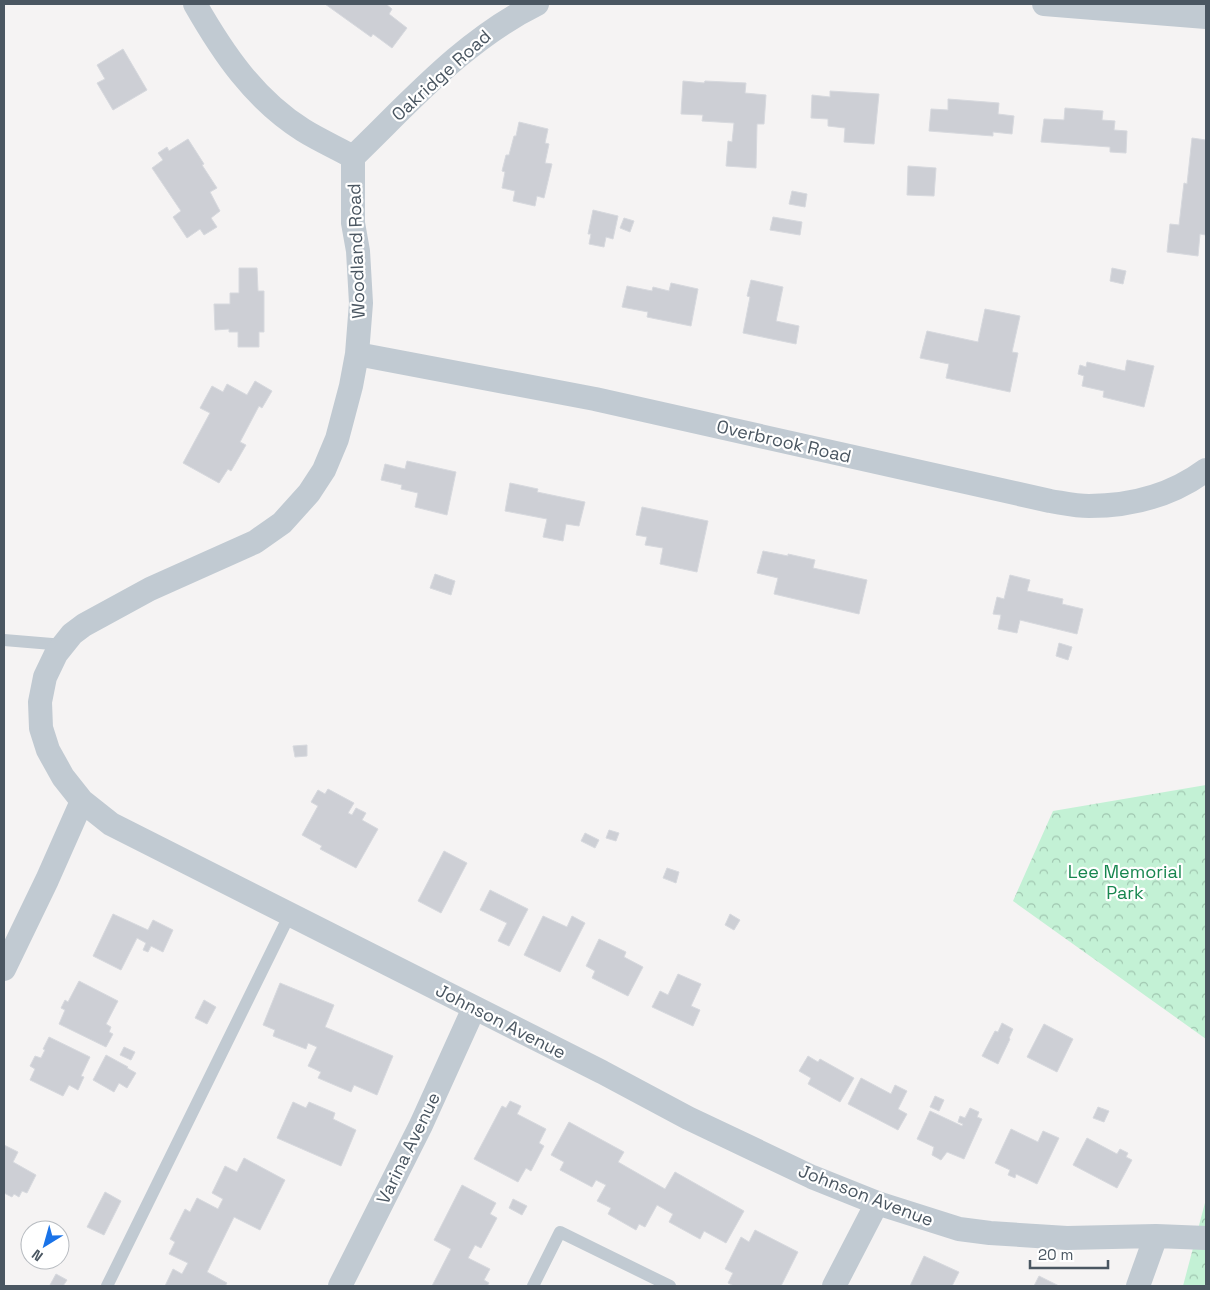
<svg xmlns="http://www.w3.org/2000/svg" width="1210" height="1290" font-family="'Space Grotesk',sans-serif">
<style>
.park{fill:url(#park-crowns)}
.building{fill:#cdcfd5;stroke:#d7d9de}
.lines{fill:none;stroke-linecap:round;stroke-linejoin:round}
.service{stroke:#c1cad2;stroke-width:12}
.minor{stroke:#c1cad2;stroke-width:24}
.labels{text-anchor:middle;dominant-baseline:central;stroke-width:4.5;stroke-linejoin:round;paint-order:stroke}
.street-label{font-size:18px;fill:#4a5661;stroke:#fff}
.park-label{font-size:18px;fill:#17864f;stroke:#fff}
</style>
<defs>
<pattern id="park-crowns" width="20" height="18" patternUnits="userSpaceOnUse" patternTransform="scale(1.25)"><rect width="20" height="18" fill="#c3f1d5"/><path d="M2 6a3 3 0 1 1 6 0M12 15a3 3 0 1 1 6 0" fill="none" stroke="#a0c6b0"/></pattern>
</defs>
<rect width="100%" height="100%" fill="#f5f3f3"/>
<path class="park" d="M 1206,785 L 1206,1039 L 1013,901 L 1053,811 Z
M 1206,1199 L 1206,1286 L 1183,1286 Z"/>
<path class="building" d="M 325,4 L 386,4 L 392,9 L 389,14 L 407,28 L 392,48 L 373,34 L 371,37 Z
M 123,49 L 147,90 L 113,110 L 97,83 L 105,79 L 97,65 Z
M 683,81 L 704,83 L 705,81 L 746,83 L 745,93 L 766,95 L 764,124 L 757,124 L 756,168 L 726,166 L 728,141 L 732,142 L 734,123 L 702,121 L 703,115 L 681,114 Z
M 830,91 L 879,94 L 874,144 L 844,142 L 845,128 L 828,126 L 828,119 L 811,118 L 812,95 L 830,97 Z
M 948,99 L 999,103 L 998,114 L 1014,116 L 1012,134 L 993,132 L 993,136 L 929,131 L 931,109 L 948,110 Z
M 1065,108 L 1103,111 L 1102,120 L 1115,121 L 1114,130 L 1127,131 L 1126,153 L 1110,152 L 1110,147 L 1041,142 L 1044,119 L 1064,120 Z
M 519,122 L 548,129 L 545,143 L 549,144 L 545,163 L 552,164 L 544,198 L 537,196 L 535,206 L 513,201 L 515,191 L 502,188 L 505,172 L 502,171 L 506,155 L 509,155 L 514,136 L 516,136 Z
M 1192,138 L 1206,140 L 1206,235 L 1200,234 L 1198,256 L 1167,252 L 1170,224 L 1179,225 L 1184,183 L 1187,184 Z
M 188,139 L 204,164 L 202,165 L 217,188 L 210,192 L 220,211 L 211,218 L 217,227 L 204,235 L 200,229 L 187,238 L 173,217 L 181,211 L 152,168 L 163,160 L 158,153 L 167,147 L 169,151 Z
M 908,166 L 936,168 L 934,196 L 907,195 Z
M 792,191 L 807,194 L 805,207 L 789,204 Z
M 593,210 L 618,216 L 613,239 L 606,237 L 604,247 L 589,244 L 591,234 L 588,234 Z
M 773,217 L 802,222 L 800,235 L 770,230 Z
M 624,218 L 634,221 L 630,232 L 620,228 Z
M 239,268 L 257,268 L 258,291 L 264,291 L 264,332 L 259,332 L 259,347 L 238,347 L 238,332 L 229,332 L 229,329 L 215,330 L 214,304 L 230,304 L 230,293 L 239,293 Z
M 1112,268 L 1126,271 L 1123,284 L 1110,281 Z
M 751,280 L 783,287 L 776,321 L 799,326 L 796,344 L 743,333 L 750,297 L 747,296 Z
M 671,283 L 698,289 L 691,326 L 647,317 L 648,312 L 622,307 L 627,286 L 652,291 L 653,287 L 669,291 Z
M 985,309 L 1020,316 L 1012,352 L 1018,353 L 1010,392 L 946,378 L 949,364 L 920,358 L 927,331 L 978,342 Z
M 1127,360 L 1154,366 L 1144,407 L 1103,397 L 1104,391 L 1082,386 L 1084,376 L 1078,374 L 1080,365 L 1086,367 L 1087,362 L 1125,371 Z
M 255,381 L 272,391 L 262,408 L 259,406 L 240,442 L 246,445 L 231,471 L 228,469 L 219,483 L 183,463 L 210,413 L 200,408 L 212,386 L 223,392 L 227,384 L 247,395 Z
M 407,461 L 456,472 L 447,515 L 415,507 L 418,493 L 401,489 L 402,485 L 381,480 L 385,464 L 405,469 Z
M 510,483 L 538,489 L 537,492 L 585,502 L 579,526 L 566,524 L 563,541 L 543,537 L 547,519 L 505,511 Z
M 642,507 L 708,521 L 697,572 L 660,564 L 663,548 L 645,545 L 647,537 L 636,535 Z
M 763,551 L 788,556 L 788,554 L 815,560 L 813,568 L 867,580 L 859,614 L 774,594 L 778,578 L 757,573 Z
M 435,574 L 455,581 L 451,595 L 430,588 Z
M 1010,575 L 1030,580 L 1027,591 L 1063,599 L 1062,604 L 1083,609 L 1077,634 L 1020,620 L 1017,633 L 998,629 L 1001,615 L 993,614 L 997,597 L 1004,599 Z
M 1059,643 L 1072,647 L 1068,660 L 1056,656 Z
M 307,745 L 307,756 L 295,757 L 293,746 Z
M 328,789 L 354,803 L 348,813 L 352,815 L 356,808 L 366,813 L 362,820 L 378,829 L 356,868 L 320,849 L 322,846 L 302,835 L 318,806 L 311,802 L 318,790 L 325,794 Z
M 609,830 L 619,833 L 616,841 L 606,838 Z
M 585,833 L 599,840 L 595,848 L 581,841 Z
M 444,851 L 467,863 L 441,913 L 418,901 Z
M 667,868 L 679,872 L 676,883 L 663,878 Z
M 490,890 L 528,909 L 509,946 L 498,941 L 507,923 L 480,910 Z
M 113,914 L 148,930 L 153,920 L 173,930 L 163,952 L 151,946 L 148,952 L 143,950 L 146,943 L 137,938 L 121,970 L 93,956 Z
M 730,914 L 740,920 L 734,930 L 725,925 Z
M 543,916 L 567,927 L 572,916 L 585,923 L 560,972 L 524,955 Z
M 599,939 L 626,952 L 624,957 L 643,967 L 628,996 L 592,978 L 595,971 L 586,966 Z
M 678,974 L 701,984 L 691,1006 L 700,1010 L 693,1026 L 652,1007 L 660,991 L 668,995 Z
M 79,981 L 118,1001 L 106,1024 L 111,1027 L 109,1032 L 113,1034 L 106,1047 L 59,1024 L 65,1010 L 61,1008 L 65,1000 L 68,1002 Z
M 280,983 L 334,1005 L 325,1027 L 393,1056 L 377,1095 L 354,1085 L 351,1092 L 318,1078 L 321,1072 L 308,1066 L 317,1047 L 308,1043 L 306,1049 L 273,1036 L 275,1030 L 263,1025 Z
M 204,1000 L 216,1007 L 207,1024 L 195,1018 Z
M 1002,1023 L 1013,1029 L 1009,1038 L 1010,1039 L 998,1064 L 982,1056 L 995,1031 L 998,1032 Z
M 1044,1024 L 1073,1039 L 1057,1072 L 1027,1057 Z
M 49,1037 L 90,1057 L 81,1076 L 84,1077 L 78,1090 L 69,1085 L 63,1096 L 30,1080 L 35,1069 L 30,1066 L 35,1056 L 41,1058 L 45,1050 L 43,1049 Z
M 124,1047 L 135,1052 L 131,1060 L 120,1055 Z
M 106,1055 L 128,1067 L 127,1068 L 136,1073 L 127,1088 L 119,1083 L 114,1092 L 93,1080 Z
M 808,1056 L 818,1062 L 820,1059 L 854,1078 L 840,1102 L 808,1084 L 811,1078 L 799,1071 Z
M 861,1078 L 891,1094 L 895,1085 L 907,1091 L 898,1109 L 907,1114 L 898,1130 L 848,1104 Z
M 935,1096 L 944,1100 L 939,1111 L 930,1107 Z
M 510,1101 L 521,1106 L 517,1114 L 546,1129 L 539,1143 L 544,1146 L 531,1171 L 526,1168 L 518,1182 L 474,1159 L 502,1106 L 506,1108 Z
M 293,1102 L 306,1108 L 309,1102 L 335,1113 L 333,1119 L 356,1130 L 341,1166 L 277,1138 Z
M 1098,1107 L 1109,1111 L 1104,1122 L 1093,1118 Z
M 970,1108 L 979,1112 L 977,1117 L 982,1119 L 964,1159 L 947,1152 L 941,1160 L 932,1155 L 934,1147 L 917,1139 L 930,1111 L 962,1126 L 963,1124 L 958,1122 L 960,1116 L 965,1118 Z
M 569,1122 L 624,1152 L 618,1162 L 665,1189 L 675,1172 L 744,1211 L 726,1243 L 704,1231 L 700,1239 L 669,1222 L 673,1214 L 657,1205 L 645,1227 L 639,1224 L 636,1230 L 608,1214 L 611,1208 L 597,1201 L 606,1185 L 596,1180 L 592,1187 L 560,1170 L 564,1162 L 551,1155 Z
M 1011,1129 L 1038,1142 L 1043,1131 L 1059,1138 L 1037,1184 L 1016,1174 L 1015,1178 L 1008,1175 L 1010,1170 L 995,1163 Z
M 1087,1138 L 1117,1154 L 1120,1149 L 1128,1153 L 1126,1157 L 1132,1160 L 1117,1188 L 1073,1165 Z
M 4,1145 L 18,1152 L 13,1162 L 36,1175 L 27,1193 L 22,1191 L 19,1197 L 14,1194 L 12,1197 L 4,1193 Z
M 244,1158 L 285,1180 L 260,1230 L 234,1217 L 207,1272 L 227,1283 L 225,1286 L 165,1286 L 173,1269 L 182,1274 L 188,1263 L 169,1254 L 175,1242 L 170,1239 L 185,1209 L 190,1212 L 197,1198 L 218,1209 L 223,1199 L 212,1193 L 225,1166 L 237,1172 Z
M 462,1185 L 496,1203 L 490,1214 L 497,1218 L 481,1248 L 475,1245 L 468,1258 L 490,1269 L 484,1280 L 489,1283 L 487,1286 L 432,1286 L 451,1249 L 434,1240 Z
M 105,1192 L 121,1201 L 104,1235 L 87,1227 Z
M 513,1199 L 527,1206 L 522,1215 L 509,1208 Z
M 755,1230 L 798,1252 L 781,1286 L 734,1286 L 728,1283 L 733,1273 L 725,1269 L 741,1237 L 749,1242 Z
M 924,1256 L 959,1272 L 952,1286 L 910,1286 Z
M 56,1274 L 67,1280 L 63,1286 L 50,1285 Z
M 1039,1276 L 1059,1286 L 1034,1286 Z"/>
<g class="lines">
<path class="service" d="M 4,640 L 64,645
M 107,1286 L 290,914
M 533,1286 L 560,1232 L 670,1286"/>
<path class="minor" d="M 195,4 C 223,53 254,99 303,130 C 319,140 337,148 353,157 L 353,223 L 358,251 L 361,303 L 357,354 L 351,386 L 337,439 L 324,470 L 309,493 L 282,523 L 255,542 L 150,589 L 84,625 L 72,634 L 56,654 L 45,677 L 40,702 L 41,728 L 48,750 L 63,777 L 82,801 L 111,824 L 602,1072 L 688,1118 L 812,1177 L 877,1203 L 959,1229 L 990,1233 L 1067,1238 L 1156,1236 L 1206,1238
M 1044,4 L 1206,17
M 353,157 C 411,101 464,40 537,4
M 357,354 L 595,399 L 1050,501 C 1063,503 1076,506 1089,506 C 1132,506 1171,496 1206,470
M 4,969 L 47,880 L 82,801
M 340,1286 L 421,1125 L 474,1008
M 834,1286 L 877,1203
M 1138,1286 L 1156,1236"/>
</g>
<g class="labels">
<g class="street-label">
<text transform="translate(441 75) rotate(-42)">Oakridge Road</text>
<text transform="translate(356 251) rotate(-92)">Woodland Road</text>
<text transform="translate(784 441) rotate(13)">Overbrook Road</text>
<text transform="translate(501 1021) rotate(27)">Johnson Avenue</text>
<text transform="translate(408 1148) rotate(-64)">Varina Avenue</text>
<text transform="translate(866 1195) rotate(21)">Johnson Avenue</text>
</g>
<g class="park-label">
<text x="1125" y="871">Lee Memorial<tspan x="1125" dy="21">Park</tspan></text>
</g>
</g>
<rect width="1210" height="1290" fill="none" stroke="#4a5661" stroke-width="10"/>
<g transform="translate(45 1245) rotate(217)"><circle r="24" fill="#ffffff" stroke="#b7bbc0"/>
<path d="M0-4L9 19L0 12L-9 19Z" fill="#1a73e8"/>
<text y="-8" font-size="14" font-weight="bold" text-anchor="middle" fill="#4a5661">N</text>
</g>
<path d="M1030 1260v8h78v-8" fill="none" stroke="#4a5661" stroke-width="2.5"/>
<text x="1038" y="1260" font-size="15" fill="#4a5661" stroke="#ffffff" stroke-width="4" paint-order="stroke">20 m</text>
</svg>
